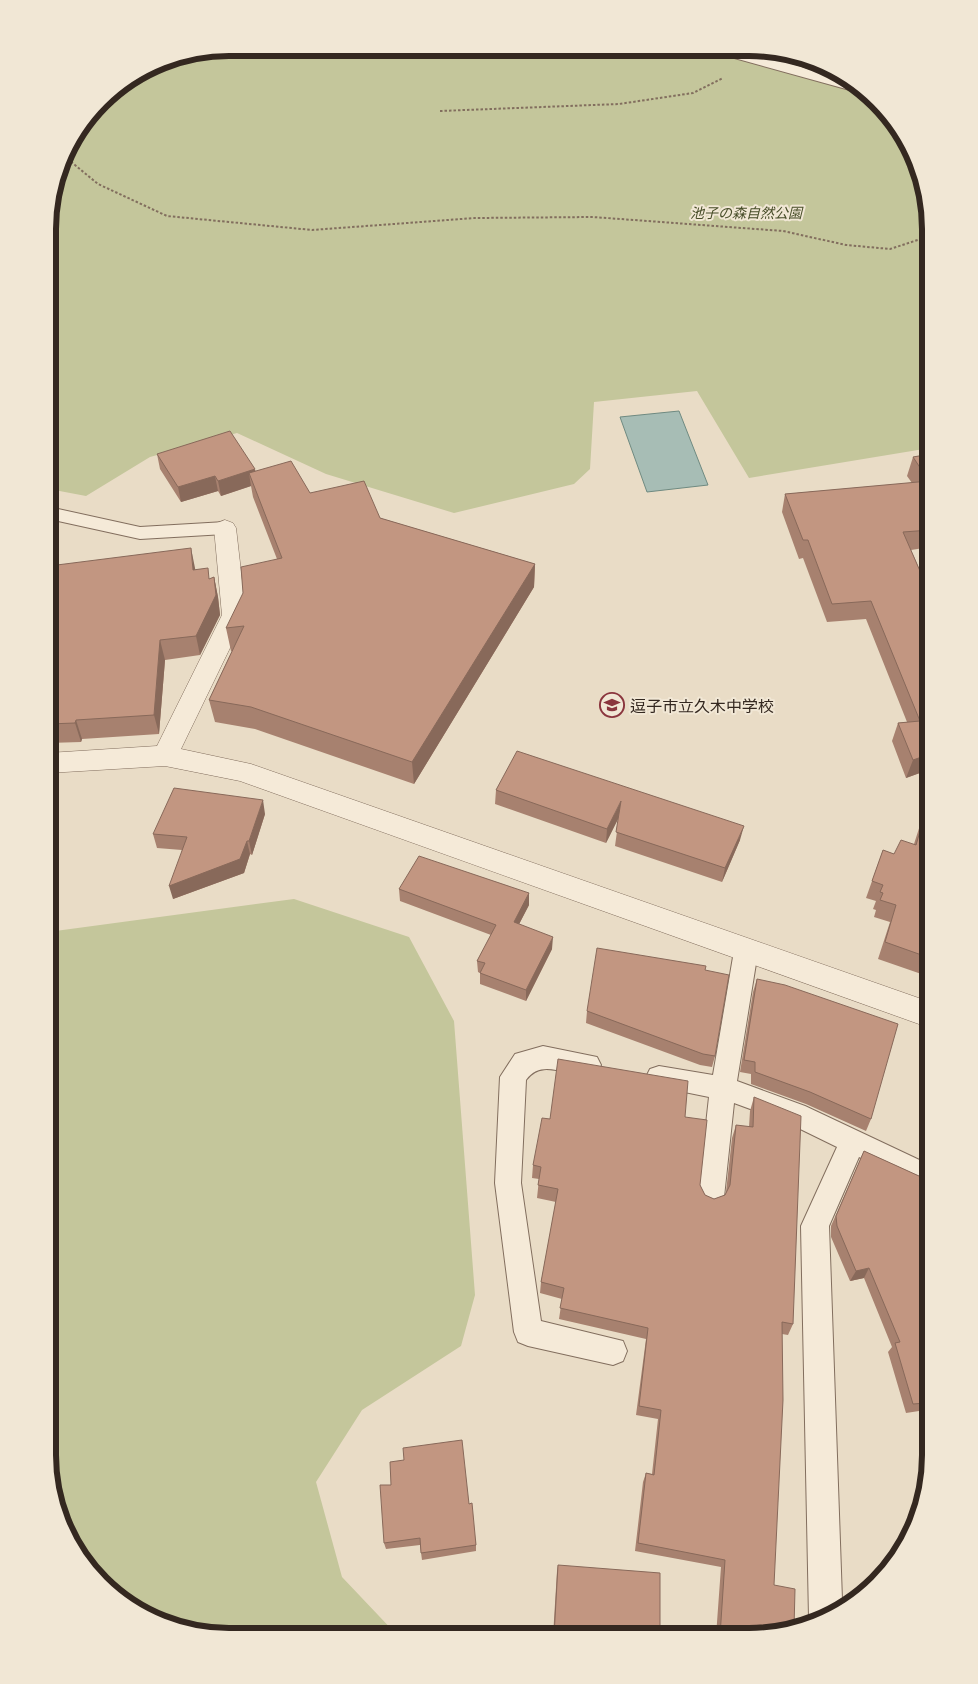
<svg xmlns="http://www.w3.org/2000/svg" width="978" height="1684" font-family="Literata,'Noto Sans JP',serif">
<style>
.green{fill:#c4c69b}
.water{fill:#a7bdb5;stroke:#6f8a81}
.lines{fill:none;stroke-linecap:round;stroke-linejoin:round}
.lane-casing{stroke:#826e5e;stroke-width:2}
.street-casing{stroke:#826e5e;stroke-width:1}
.path{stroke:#826e5e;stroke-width:2;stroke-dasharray:2.5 2;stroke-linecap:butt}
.lane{fill:#f5ead8;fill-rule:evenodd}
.street{fill:#f5ead8;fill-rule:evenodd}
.wall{fill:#a7816f}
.shaded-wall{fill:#88695a}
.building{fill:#c29681;stroke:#88695a}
.labels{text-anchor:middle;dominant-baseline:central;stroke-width:4;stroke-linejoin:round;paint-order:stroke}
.far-park-label{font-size:14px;font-style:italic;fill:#484e29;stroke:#f1e7d5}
.poi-label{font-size:16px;fill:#342820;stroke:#f1e7d5;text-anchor:start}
.rim{fill:none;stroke:#342820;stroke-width:6}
</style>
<rect width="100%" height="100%" fill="#e9dcc6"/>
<path class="green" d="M 229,48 L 784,51 L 868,92 L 921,171 L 930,229 L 930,448 L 749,478 L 697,391 L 594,402 L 590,469 L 574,484 L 454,513 L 326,474 L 237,433 L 150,457 L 86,496 L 49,489 L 49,206 L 66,149 L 109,93 L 160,61 Z
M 294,899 L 409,937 L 454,1021 L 475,1295 L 461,1346 L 362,1410 L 316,1482 L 342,1577 L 397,1635 L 205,1635 L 159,1623 L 110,1592 L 57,1513 L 48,1455 L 48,932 Z"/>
<path class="water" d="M 679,411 L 708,485 L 647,492 L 620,417 Z"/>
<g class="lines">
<defs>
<path id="lane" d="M 719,51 C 760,51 830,74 867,92 L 857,92 L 720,54 Z
M 49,507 L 140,527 L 225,522 L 232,524 L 234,528 L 232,532 L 225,534 L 140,539 L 49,519 Z
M 746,941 L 754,944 L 758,951 L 737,1081 L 805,1106 L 930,1165 L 930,1190 L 859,1157 L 829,1226 L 842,1600 L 841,1609 L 812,1624 L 809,1618 L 801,1226 L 837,1147 L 788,1123 L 734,1103 L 724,1197 L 720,1206 L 711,1210 L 702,1206 L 698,1197 L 709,1097 L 650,1085 L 646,1077 L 650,1069 L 659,1066 L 713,1075 L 734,951 L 738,944 Z
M 543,1046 L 597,1057 L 601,1065 L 597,1073 C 572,1082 544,1055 526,1080 L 521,1183 L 541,1321 L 623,1341 L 627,1351 L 623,1361 L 613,1365 L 528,1346 L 518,1342 L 514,1332 L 495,1183 L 500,1077 L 515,1054 Z"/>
<path id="street" d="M 225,520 L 233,523 L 236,528 L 246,615 L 181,749 L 251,764 L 930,1002 L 930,1028 L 240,781 L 165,766 L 48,773 L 48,753 L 157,746 L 222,615 L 214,528 L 217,523 Z"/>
</defs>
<use href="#lane" class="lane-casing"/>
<use href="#street" class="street-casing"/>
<path class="path" d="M 440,111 L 619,104 L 693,93 L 723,78
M 64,156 L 98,184 L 167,216 L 312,230 L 475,218 L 593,217 L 783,231 L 846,245 L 890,249 L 930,236"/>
<use href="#lane" class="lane"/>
<use href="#street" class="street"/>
</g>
<path class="wall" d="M 157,454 L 256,471 L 310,493 L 380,518 L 535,564 L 534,587 L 414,784 L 255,729 L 215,722 L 209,700 L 232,651 L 231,651 L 226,628 L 277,559 L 253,497 L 251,486 L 221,496 L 218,491 L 181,502 L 160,469 Z
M 930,454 L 930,547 L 911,550 L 930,594 L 930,783 L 923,783 L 928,770 L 906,778 L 892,741 L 898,723 L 907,722 L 866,619 L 827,622 L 803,558 L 799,559 L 782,512 L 785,494 L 912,483 L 907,476 L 913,457 Z
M 49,566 L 210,579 L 214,577 L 218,597 L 220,615 L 200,655 L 165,660 L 159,734 L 82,739 L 81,742 L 48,743 Z
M 496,790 L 740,840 L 722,882 L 615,846 L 619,817 L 606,843 L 495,804 Z
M 930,794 L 930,977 L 878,959 L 890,922 L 874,917 L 876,910 L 873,909 L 876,901 L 866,898 L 883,850 L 894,854 L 914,844 Z
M 265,814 L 252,855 L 250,854 L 244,873 L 173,899 L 182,850 L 157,848 L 153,834 Z
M 399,889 L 529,893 L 529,905 L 519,924 L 552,949 L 526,1001 L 480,984 L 480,973 L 478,972 L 477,961 L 491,935 L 400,901 Z
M 705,970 L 715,1056 L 712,1067 L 700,1065 L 586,1023 L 587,1011 Z
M 757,979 L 871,1119 L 866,1131 L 806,1104 L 751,1084 L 751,1074 L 740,1072 L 753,992 Z
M 754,1097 L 793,1324 L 788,1335 L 782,1334 L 749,1636 L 716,1636 L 721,1567 L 635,1551 L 643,1482 L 646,1473 L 652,1474 L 658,1419 L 636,1415 L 646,1339 L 559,1319 L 562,1299 L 540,1293 L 541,1282 L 556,1202 L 537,1198 L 539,1179 L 532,1178 L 533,1165 L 550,1119 L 685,1117 L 700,1185 L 705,1195 L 714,1199 L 725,1195 L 726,1192 L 732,1138 L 736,1125 L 749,1127 L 750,1111 Z
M 864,1151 L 930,1181 L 930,1450 L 919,1411 L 906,1413 L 888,1352 L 892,1347 L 864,1278 L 850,1281 L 831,1237 L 831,1226 Z
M 469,1504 L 476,1545 L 476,1551 L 422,1560 L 420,1545 L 386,1549 L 384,1543 Z
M 558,1565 L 660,1636 L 553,1636 L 557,1571 Z"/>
<path class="shaded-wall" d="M 255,469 L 258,484 L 249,473 L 251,486 L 221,496 L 218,481 Z
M 215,476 L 218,491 L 181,502 L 178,487 Z
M 191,548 L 195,568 L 197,590 L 193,570 Z
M 535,564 L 534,587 L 414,784 L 412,762 Z
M 214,577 L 218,597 L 220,615 L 200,655 L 196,636 Z
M 160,640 L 165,660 L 159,734 L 154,715 Z
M 76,720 L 82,739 L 81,742 L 75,723 Z
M 930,754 L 930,765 L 928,770 L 906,778 L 913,760 Z
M 52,772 L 57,786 L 48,862 L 48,802 Z
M 263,800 L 265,814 L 252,855 L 249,841 Z
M 621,801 L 620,815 L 606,843 L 607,829 Z
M 744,826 L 740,840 L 722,882 L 725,868 Z
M 247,841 L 250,854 L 244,873 L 173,899 L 169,886 Z
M 529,893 L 529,905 L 514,934 L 514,922 Z
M 553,937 L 552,949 L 526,1001 L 526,990 Z
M 869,1268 L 864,1278 L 850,1281 L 856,1271 Z"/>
<path class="building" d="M 230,431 L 255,469 L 218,481 L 215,476 L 178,487 L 157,454 Z
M 930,454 L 930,530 L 903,532 L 930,594 L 930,754 L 913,760 L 898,723 L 920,721 L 871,601 L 832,604 L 808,540 L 803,540 L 785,494 L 929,481 L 913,457 Z
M 291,461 L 310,493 L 364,481 L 380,518 L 535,564 L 412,762 L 251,707 L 209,700 L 244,626 L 226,628 L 243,593 L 241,567 L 282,558 L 249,473 Z
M 191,548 L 193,570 L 208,568 L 209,579 L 214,577 L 216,595 L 196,636 L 160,640 L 154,715 L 76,720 L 75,723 L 48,724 L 49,566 Z
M 517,751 L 744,826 L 725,868 L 616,832 L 621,801 L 607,829 L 496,790 Z
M 48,772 L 52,772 L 48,802 Z
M 174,788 L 263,800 L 249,841 L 247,841 L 240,859 L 169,886 L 187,837 L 153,834 Z
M 930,798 L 930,958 L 885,942 L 896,905 L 880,900 L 883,893 L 880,892 L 883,885 L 872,881 L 883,850 L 894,854 L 901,840 L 916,845 Z
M 419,856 L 529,893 L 514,922 L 553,937 L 526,990 L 480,973 L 485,963 L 477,961 L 496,925 L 399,889 Z
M 597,948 L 706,966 L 705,970 L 729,975 L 715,1056 L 703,1054 L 587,1011 Z
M 757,979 L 785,985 L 898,1024 L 871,1119 L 810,1092 L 755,1072 L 755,1062 L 744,1060 Z
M 558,1059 L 688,1081 L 685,1117 L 707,1120 L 700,1185 L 705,1195 L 714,1199 L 725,1195 L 730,1185 L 736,1125 L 753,1127 L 754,1097 L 801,1116 L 793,1324 L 782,1322 L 783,1400 L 774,1585 L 795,1589 L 794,1629 L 749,1636 L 720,1636 L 725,1560 L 638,1543 L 646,1473 L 654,1475 L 661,1410 L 639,1406 L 648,1328 L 560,1308 L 564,1288 L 541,1282 L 558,1189 L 538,1185 L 541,1167 L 533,1165 L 542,1118 L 550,1119 Z
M 864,1151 L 930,1181 L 930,1416 L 926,1403 L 913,1404 L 895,1343 L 900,1342 L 869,1268 L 856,1271 L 837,1226 L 836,1216 Z
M 462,1440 L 469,1504 L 472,1503 L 476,1545 L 421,1553 L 420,1538 L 384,1543 L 380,1485 L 391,1485 L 390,1462 L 404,1460 L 403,1448 Z
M 558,1565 L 660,1573 L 660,1636 L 554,1636 Z"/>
<defs>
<symbol id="school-ring" viewBox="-11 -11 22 22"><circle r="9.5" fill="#f1e7d5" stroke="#8a353d" stroke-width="1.5"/><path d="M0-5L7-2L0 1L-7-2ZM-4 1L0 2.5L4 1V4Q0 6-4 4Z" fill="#8a353d"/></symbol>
</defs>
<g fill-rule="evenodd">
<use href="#school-ring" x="598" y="691" width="28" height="28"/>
</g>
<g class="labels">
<g class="far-park-label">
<text x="746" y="212">池子の森自然公園</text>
</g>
<g class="poi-label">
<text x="630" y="705">逗子市立久木中学校</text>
</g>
</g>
<path d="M0 0H978V1684H0ZM229 56H749A173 173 0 0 1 922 229V1455A173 173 0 0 1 749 1628H229A173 173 0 0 1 56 1455V229A173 173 0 0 1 229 56Z" fill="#f1e7d5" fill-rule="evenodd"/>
<path class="rim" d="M229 56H749A173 173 0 0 1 922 229V1455A173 173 0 0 1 749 1628H229A173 173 0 0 1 56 1455V229A173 173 0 0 1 229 56Z"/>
</svg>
